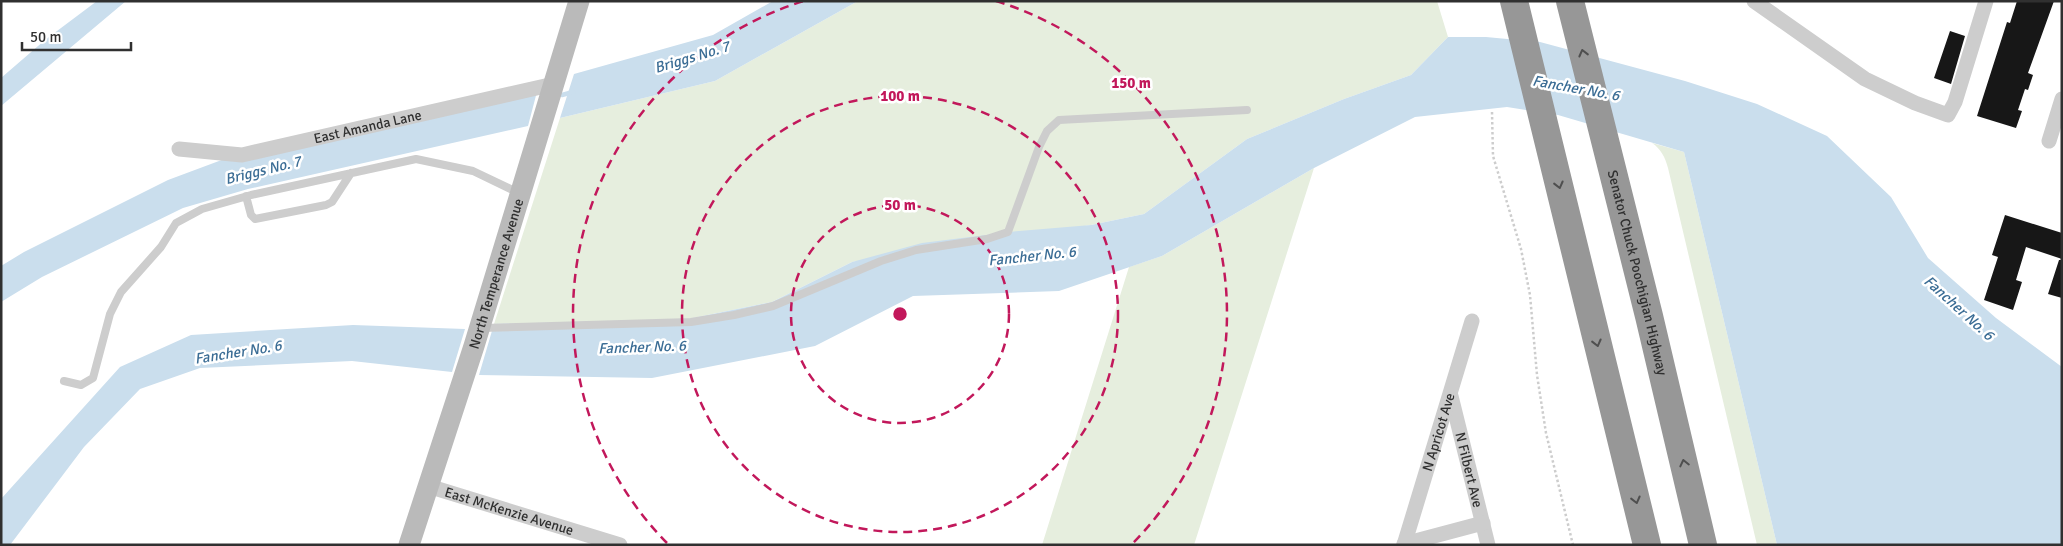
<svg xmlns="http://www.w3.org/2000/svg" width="2063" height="546" font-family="Signika,sans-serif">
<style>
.green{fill:#e6eede}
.water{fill:#cadeed}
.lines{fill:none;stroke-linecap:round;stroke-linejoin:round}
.stream{stroke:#cadeed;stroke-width:4.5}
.building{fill:#171717}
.path{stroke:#cdcdcd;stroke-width:2.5;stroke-dasharray:2.5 2.5;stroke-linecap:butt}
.service{stroke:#cdcdcd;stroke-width:8}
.minor{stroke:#cdcdcd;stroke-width:15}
.secondary{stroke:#bababa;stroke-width:21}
.motorway{stroke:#979797;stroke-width:28}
.oneway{stroke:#4f4f4f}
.ring{fill:none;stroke:#c2185b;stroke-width:2.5;stroke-dasharray:9 6}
.labels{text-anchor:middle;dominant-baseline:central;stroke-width:5;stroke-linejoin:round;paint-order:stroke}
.street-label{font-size:14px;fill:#303030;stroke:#fff}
.water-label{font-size:15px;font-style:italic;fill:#3b6d95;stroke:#fff}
.centre{fill:#c2185b;stroke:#fff;stroke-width:2.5}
.ring-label{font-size:15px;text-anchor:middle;font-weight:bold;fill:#c2185b;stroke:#fff;stroke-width:5;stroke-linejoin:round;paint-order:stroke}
</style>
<rect width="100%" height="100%" fill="#fff"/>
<path class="green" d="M 858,1 L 1437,1 L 1448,37 L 1411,75 L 1344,99 L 1247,139 L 1144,214 L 1091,225 L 852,262 L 772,302 L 688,319 L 494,324 L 560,118 L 715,81 Z
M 1652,143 L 1684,152 L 1777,545 L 1757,545 L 1668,168 C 1665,157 1661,149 1652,143 Z
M 1314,168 L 1194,545 L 1042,545 L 1129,267 L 1162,256 Z"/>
<path class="water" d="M 97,1 L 126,1 L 1,106 L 1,78 L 45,40 Z
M 773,1 L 858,1 L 715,81 L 560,118 L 574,74 L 713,35 Z
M 1448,37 L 1486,37 L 1540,42 L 1685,81 L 1757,104 L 1827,136 L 1891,197 L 1928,258 L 1996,318 L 2062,367 L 2062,545 L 1777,545 L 1684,152 L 1558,115 L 1507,107 L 1415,117 L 1314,168 L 1162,256 L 1059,291 L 913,296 L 815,346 L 652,378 L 479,375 L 494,324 L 688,319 L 772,302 L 852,262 L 922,243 L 1019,231 L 1091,225 L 1144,214 L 1247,139 L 1344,99 L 1411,75 Z
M 539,84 L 528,126 L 248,189 L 183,208 L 42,277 L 1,302 L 1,266 L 24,252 L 168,180 L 227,158 Z
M 353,325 L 465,329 L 452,372 L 352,361 L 200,368 L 140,389 L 84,447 L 10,545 L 1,545 L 1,499 L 120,367 L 191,335 Z"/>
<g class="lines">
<path class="stream" d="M 562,95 L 573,92"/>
</g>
<path class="building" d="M 2017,1 L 2054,1 L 2028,73 L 2033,75 L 2028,90 L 2025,89 L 2018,110 L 2022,111 L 2016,128 L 1977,116 L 2007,22 L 2010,23 Z
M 1950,31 L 1965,36 L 1951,84 L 1934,78 Z
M 2005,215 L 2062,233 L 2062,259 L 2026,247 L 2016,280 L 2022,282 L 2013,310 L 1984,300 L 1998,257 L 1992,255 Z
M 2059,260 L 2062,260 L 2062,298 L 2048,294 Z"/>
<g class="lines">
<path class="path" d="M 1492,112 L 1493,156 L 1521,249 L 1530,295 L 1537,375 L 1546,433 L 1573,545"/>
<path class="service" d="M 246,196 L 251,215 L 255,219 L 326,205 L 332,202 L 351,173
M 481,328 L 691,322 L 734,315 L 773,306 L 881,261 L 916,250 L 987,239 L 1008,232 L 1039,147 L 1047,131 L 1059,120 L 1247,110
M 64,381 L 81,385 L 93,378 L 110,314 L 121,292 L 161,247 L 176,223 L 202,209 L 251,195 L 416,159 L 473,171 L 519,193"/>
<g class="minor">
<path d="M 1754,1 L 1865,79 L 1915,103 L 1948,115 L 1955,102 L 1986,1"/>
<path d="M 2049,141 L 2062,99"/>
<path id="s1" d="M 179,149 L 242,155 L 554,84"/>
<path id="s2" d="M 1451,396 L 1488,545"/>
<path id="s3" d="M 428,486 L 620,545"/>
<path d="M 1404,544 L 1483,523"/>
<path id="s4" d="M 1404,545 L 1472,321"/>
</g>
<path class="secondary" id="s5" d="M 409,545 L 474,346 L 579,1"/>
<g class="motorway">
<path d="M 1514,1 L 1647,545"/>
<path id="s6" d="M 1570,1 L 1649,316 L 1703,545"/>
</g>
</g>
<defs><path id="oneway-chevron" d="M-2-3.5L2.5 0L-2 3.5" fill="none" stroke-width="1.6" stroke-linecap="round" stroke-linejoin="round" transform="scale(1.25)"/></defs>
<g class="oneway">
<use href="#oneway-chevron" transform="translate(1583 53) rotate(-104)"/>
<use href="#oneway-chevron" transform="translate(1559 185) rotate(76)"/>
<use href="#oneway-chevron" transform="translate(1597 343) rotate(76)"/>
<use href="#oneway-chevron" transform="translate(1684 463) rotate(-103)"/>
<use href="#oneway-chevron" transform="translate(1636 500) rotate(76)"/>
</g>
<g class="ring">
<circle cx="900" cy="314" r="109"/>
<circle cx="900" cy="314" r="218"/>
<path d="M667 543A327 327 0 0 1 804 1M996 1A327 327 0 0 1 1133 543"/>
</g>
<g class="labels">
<g class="street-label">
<text stroke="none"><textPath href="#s1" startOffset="192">East Amanda Lane</textPath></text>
<text stroke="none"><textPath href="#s6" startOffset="280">Senator Chuck Poochigian Highway</textPath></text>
<text stroke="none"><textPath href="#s5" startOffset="285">North Temperance Avenue</textPath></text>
<text stroke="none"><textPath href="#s4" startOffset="118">N Apricot Ave</textPath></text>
<text stroke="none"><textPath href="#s2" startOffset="76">N Filbert Ave</textPath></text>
<text stroke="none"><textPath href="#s3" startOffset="85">East McKenzie Avenue</textPath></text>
</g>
<g class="water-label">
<text transform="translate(692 57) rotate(-17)">Briggs No. 7</text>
<text transform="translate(1576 88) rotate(10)">Fancher No. 6</text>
<text transform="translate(263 170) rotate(-14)">Briggs No. 7</text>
<text transform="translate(1032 256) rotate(-6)">Fancher No. 6</text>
<text transform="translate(1959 308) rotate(42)">Fancher No. 6</text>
<text transform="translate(642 347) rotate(-2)">Fancher No. 6</text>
<text transform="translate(238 352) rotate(-9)">Fancher No. 6</text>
</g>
</g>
<circle cx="900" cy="314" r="8" class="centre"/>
<g class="ring-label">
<text x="1131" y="88">150 m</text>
<text x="900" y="101">100 m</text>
<text x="900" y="210">50 m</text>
</g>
<rect width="2063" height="546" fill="none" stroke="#303030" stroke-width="5"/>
<path d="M22 42v8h109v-8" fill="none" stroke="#303030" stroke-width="2.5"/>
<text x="30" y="42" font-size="15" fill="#303030" stroke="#ffffff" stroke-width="4" paint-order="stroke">50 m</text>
</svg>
